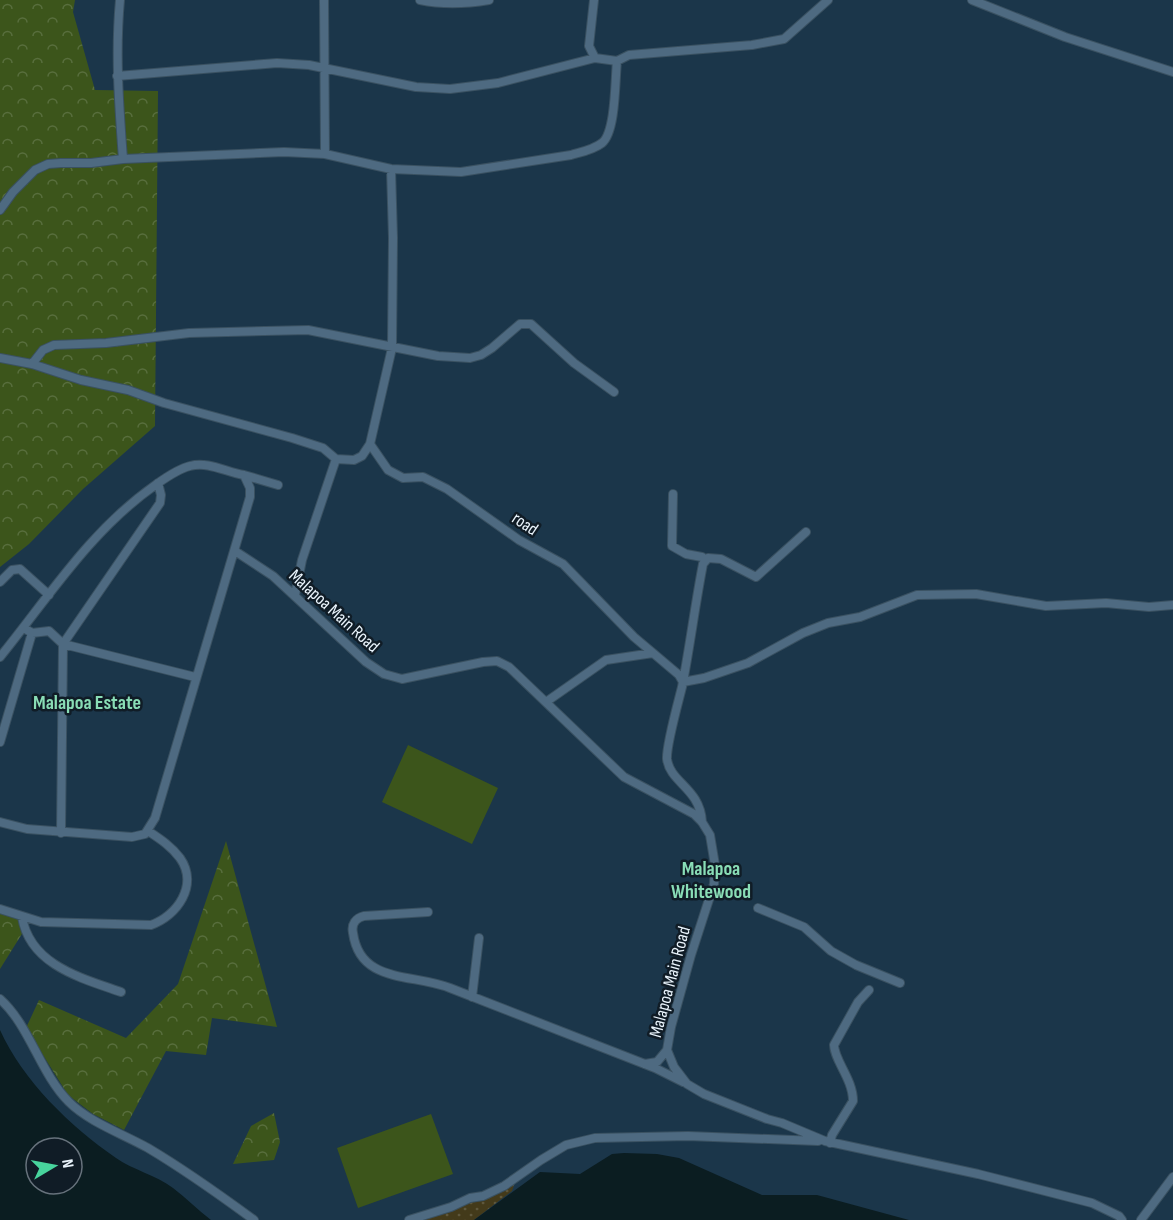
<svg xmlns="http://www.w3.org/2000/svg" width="1173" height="1220" font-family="'Sofia Sans Condensed',sans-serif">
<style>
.forest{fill:url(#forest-crowns)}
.sand{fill:url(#sand-dots)}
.park{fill:#3c551b}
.water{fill:#0b1d21;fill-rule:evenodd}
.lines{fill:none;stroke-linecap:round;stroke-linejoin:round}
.minor-casing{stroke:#3a5161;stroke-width:10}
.minor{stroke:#4e6a81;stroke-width:8}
.labels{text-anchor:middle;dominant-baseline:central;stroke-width:5;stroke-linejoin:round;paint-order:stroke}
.street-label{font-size:18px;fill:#eaf4fc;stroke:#101c26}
.neighbourhood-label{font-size:20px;font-weight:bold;fill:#89ddb6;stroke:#101c26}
</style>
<defs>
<pattern id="forest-crowns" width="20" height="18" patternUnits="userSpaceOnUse" patternTransform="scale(1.5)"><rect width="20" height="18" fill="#3c551b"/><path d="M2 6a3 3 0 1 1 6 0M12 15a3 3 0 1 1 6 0" fill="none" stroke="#586e3d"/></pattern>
<pattern id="sand-dots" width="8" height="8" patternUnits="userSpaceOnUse" patternTransform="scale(1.5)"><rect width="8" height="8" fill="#433a1a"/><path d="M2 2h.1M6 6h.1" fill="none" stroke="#5e573c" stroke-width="1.8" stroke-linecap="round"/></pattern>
</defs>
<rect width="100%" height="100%" fill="#1b364a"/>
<path class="forest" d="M 0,0 L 75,0 L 73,12 L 95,90 L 158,91 L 155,426 L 83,489 L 29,544 L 0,567 Z
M 226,841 L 277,1027 L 212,1018 L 206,1055 L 166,1051 L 124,1130 L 93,1114 L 68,1095 L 26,1028 L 39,1000 L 126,1038 L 178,984 Z
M 0,909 L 22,918 L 25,929 L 0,969 Z
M 274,1113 L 280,1142 L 274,1160 L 233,1164 L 251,1126 Z"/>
<path class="sand" d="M 515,1182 L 512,1191 L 474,1220 L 419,1220 L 458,1208 Z"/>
<path class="park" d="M 408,745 L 498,788 L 472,844 L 382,802 Z
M 431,1114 L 453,1174 L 358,1208 L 337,1148 Z"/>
<path class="water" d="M 0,1030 C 23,1081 70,1126 116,1158 C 133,1170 156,1175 173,1188 C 186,1198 198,1210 211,1220 L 0,1220 ZM 36,1148 L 72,1148 L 72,1184 L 36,1184 Z
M 624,1153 L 657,1154 L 679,1158 L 762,1195 L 817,1195 L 909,1220 L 474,1220 L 540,1172 L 580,1174 L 612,1154 Z"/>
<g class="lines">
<defs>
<path id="minor" d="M 120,0 C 115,54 119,105 123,159
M 324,0 L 325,154
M 420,0 C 444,5 465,4 489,0
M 594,0 L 589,46 L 595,58
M 972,0 L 1065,37 L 1173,72
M 117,76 L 277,63 L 309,65 L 416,87 L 450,89 L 498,83 L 595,58 L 617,61 L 629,55 L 752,45 L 784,39 L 828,0
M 0,210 L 13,192 L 35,170 L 48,164 L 61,163 L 91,163 L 123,159 L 284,152 L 325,154 L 391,169 L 461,172 L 571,155 C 581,152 593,150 602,143 C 616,132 615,79 617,61
M 0,358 L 32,364 L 81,380 L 128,390 L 164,403 L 292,438 L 323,448 L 336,459 L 354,460 L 362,456 L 370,444 L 392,348 L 393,238 L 391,169
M 32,364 L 43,350 L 54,345 L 106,343 L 189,333 L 308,330 L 438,356 L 470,358 L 481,355 L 492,348 L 520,324 L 531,324 L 574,363 L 614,392
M 370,444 L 388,470 L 403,478 L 423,477 L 447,489 L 519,540 L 563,564 L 634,637 L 653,653
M 244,475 L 278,485
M 673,494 L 672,546 L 686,554 L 702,557
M 235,551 L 273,576 L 366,662 L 384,674 L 402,679 L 483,662 L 497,661 L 509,667 L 624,777 L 694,814 L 702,822 L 710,835 L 715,865 L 714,884 L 691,955 L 671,1027 L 667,1050 L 674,1067 L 687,1084 L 704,1094 L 767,1119 L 782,1123 L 825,1141 L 978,1174 L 1092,1203 L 1119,1216 L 1122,1220
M 0,582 L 12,570 L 20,569 L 49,595
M 295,595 L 302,560 L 336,459
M 24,628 L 32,633 L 49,631 L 63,644 L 195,677
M 0,657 C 48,598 90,531 154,486 C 164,479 177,469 190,466 C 208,461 226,472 244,475 L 250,488 L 250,497 L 155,818 L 145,834 L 132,837 L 27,829 L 0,822
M 683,682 L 704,678 L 748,663 L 803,633 L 828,623 L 860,617 L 917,595 L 976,594 L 1046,606 L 1106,603 L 1149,607 L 1173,605
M 546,702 L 606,660 L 653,653 L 679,675 L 683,682
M 0,742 L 32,633
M 702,822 C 700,788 670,783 667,759 C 666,746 678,703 682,687 C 690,646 695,605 703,564 L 708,558 L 721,559 L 756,577 L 806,532
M 61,833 L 63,644 L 160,503 L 161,495 L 158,483
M 758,908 L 804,927 L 831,951 L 856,965 L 900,983
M 0,909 L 41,922 L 151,925 C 177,916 199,885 180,858 C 171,846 160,839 148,831
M 428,912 L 364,916 C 356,918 351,924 353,933 C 360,984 412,973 450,988 L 655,1068 L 683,1082
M 22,917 C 30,965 81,978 121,992
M 472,997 L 479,938
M 0,999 C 30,1026 40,1073 69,1102 C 89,1122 123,1134 148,1148 C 185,1170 220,1195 254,1220
M 645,1064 L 657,1062 L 667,1050
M 830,1143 L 832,1135 L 853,1101 C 853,1079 834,1060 834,1045 L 858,1002 L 869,990
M 409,1220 L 451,1207 L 470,1198 L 483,1196 L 504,1186 L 541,1160 L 566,1145 L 595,1138 L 688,1136 L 818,1141
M 1141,1220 L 1173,1177"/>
</defs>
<use href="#minor" class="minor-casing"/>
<use href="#minor" class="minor"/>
</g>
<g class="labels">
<g class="street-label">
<text transform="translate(525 524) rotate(34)">road</text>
<text transform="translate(334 611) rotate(42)">Malapoa Main Road</text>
<text transform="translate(670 982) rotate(-75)">Malapoa Main Road</text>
</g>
<g class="neighbourhood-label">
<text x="87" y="703">Malapoa Estate</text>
<text x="711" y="869">Malapoa<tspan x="711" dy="23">Whitewood</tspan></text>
</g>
</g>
<g transform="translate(54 1166) rotate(80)"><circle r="28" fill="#101c26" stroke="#67727c" stroke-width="1.5"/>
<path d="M0-4.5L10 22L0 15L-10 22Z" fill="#48d49d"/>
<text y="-9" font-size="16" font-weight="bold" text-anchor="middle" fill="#eaf4fc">N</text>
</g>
</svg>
